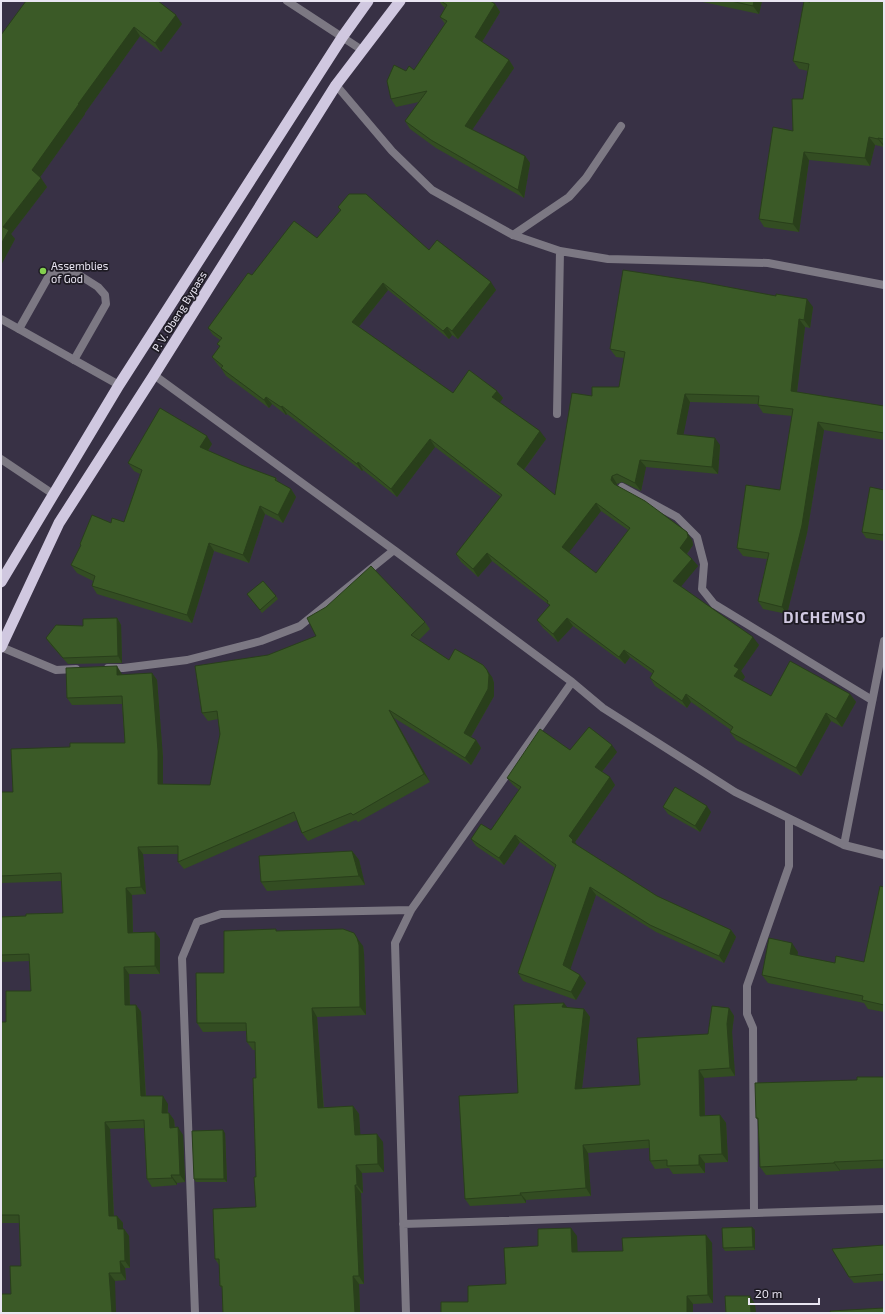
<svg xmlns="http://www.w3.org/2000/svg" width="885" height="1314" font-family="'Exo 2',sans-serif">
<style>
.lines{fill:none;stroke-linecap:round;stroke-linejoin:round}
.service{stroke:#7c7883;stroke-width:8}
.minor{stroke:#7c7883;stroke-width:8}
.trunk{stroke:#d0c8e0;stroke-width:11}
.wall{fill:#334d22;fill-rule:evenodd}
.shaded-wall{fill:#293f1b}
.building{fill:#3b5a27;stroke:#293f1b;fill-rule:evenodd}
.poi-dot{fill:#83d04e;stroke:#1e1b24;stroke-width:1.5}
.labels{text-anchor:middle;dominant-baseline:central;stroke-width:3.5;stroke-linejoin:round;paint-order:stroke}
.poi-label{font-size:11px;fill:#e9e5f2;stroke:#1e1b24;text-anchor:start}
.street-label{font-size:11px;fill:#e9e5f2;stroke:#1e1b24}
.district-label{font-size:15px;font-weight:bold;letter-spacing:1px;fill:#d1c9e2;stroke:#1e1b24}
</style>
<rect width="100%" height="100%" fill="#383145"/>
<g class="lines">
<path class="service" d="M 513,235 L 569,197 L 586,178 L 621,126
M 19,329 L 50,274 L 60,271 L 76,273 L 98,287 L 105,295 L 106,304 L 74,360
M 1,459 L 53,494
M 622,487 L 677,517 L 697,537 L 704,564 L 702,589 L 714,604 L 872,700"/>
<path class="minor" d="M 287,1 L 362,50
M 336,85 L 392,151 L 432,190 L 513,235 L 560,251 L 608,259 L 768,263 L 884,285
M 1,319 L 119,385
M 154,375 L 394,550 L 572,682 L 603,708 L 735,792 L 844,845 L 884,855
M 557,414 L 560,251
M 1,647 L 56,670 L 76,669
M 108,668 L 123,668 L 187,660 L 261,641 L 300,626 L 394,550
M 844,845 L 884,641
M 754,1213 L 753,1028 L 747,1014 L 747,986 L 789,866 L 789,819
M 403,1224 L 884,1209
M 195,1313 L 182,958 L 197,922 L 221,914 L 411,910
M 406,1313 L 395,943 L 411,910 L 572,682"/>
<path class="trunk" d="M 1,582 L 119,385 L 343,36 L 368,1
M 1,647 L 59,523 L 154,375 L 336,85 L 400,1"/>
</g>
<path class="wall" d="M 439,1 L 490,1 L 495,4 L 500,12 L 482,42 L 509,60 L 514,68 L 472,130 L 525,156 L 530,163 L 524,198 L 436,148 L 410,129 L 405,121 L 419,102 L 396,107 L 391,99 L 406,71 L 414,70 L 445,24 L 440,17 L 445,8 L 442,5 Z
M 698,1 L 762,1 L 759,14 Z
M 884,1 L 884,147 L 875,145 L 870,166 L 809,160 L 799,232 L 764,227 L 759,219 L 793,131 L 803,99 L 808,71 L 799,69 L 793,61 L 810,2 Z
M 182,24 L 161,52 L 140,36 L 85,113 L 85,114 L 40,177 L 47,187 L 11,234 L 15,239 L 1,265 L 1,35 Z
M 338,207 L 429,250 L 496,290 L 458,339 L 452,335 L 449,339 L 388,290 L 359,327 L 453,393 L 497,391 L 503,398 L 500,402 L 546,439 L 524,470 L 555,495 L 592,396 L 619,387 L 624,358 L 616,357 L 610,349 L 813,307 L 810,328 L 805,327 L 797,392 L 884,406 L 884,440 L 824,430 L 807,533 L 787,614 L 763,609 L 758,601 L 767,559 L 743,556 L 737,548 L 780,490 L 792,416 L 763,413 L 758,405 L 758,404 L 690,402 L 683,435 L 720,445 L 718,474 L 646,467 L 641,491 L 622,482 L 617,484 L 617,486 L 692,540 L 693,545 L 687,554 L 692,559 L 698,566 L 681,586 L 759,645 L 741,671 L 745,677 L 742,681 L 771,696 L 850,694 L 856,702 L 842,727 L 831,721 L 801,776 L 736,740 L 730,732 L 731,730 L 691,702 L 687,708 L 655,686 L 650,678 L 653,674 L 630,657 L 625,664 L 573,626 L 558,642 L 543,628 L 537,620 L 549,606 L 549,605 L 492,561 L 478,577 L 461,562 L 456,554 L 501,497 L 435,447 L 397,497 L 363,470 L 362,471 L 287,414 L 286,415 L 272,404 L 269,408 L 226,376 L 221,368 L 218,365 L 212,357 L 220,347 L 217,344 L 220,340 L 213,335 L 208,328 L 252,275 L 317,238 L 340,211 ZM 601,511 L 628,530 L 596,573 L 569,552 Z
M 212,444 L 208,451 L 241,465 L 276,478 L 278,482 L 291,489 L 296,497 L 283,523 L 265,514 L 249,563 L 214,551 L 192,623 L 97,594 L 92,586 L 93,581 L 77,573 L 71,565 L 81,546 L 80,544 L 111,523 L 124,522 L 140,474 L 134,471 L 128,463 Z
M 884,490 L 884,541 L 866,538 L 862,532 Z
M 247,594 L 276,596 L 278,599 L 262,613 Z
M 117,618 L 121,625 L 122,663 L 68,664 L 50,644 L 46,638 L 83,626 Z
M 425,622 L 430,629 L 419,640 L 449,660 L 492,677 L 494,683 L 494,696 L 471,737 L 476,740 L 481,748 L 471,765 L 394,718 L 430,782 L 358,822 L 356,820 L 308,841 L 302,833 L 297,820 L 184,869 L 178,862 L 178,854 L 143,854 L 146,894 L 132,895 L 133,932 L 155,932 L 160,939 L 160,974 L 129,974 L 130,1005 L 136,1005 L 141,1012 L 146,1096 L 168,1104 L 168,1113 L 169,1113 L 174,1120 L 175,1127 L 183,1135 L 185,1182 L 177,1183 L 177,1185 L 152,1187 L 147,1179 L 144,1128 L 110,1129 L 114,1216 L 117,1216 L 123,1223 L 123,1229 L 124,1229 L 129,1236 L 130,1268 L 125,1268 L 126,1280 L 115,1281 L 11,1294 L 21,1266 L 19,1223 L 1,1223 L 1,1022 L 6,1022 L 31,991 L 30,961 L 1,962 L 1,917 L 26,916 L 63,913 L 61,881 L 1,883 L 1,792 L 13,792 L 70,747 L 125,743 L 122,704 L 72,705 L 67,698 L 122,674 L 122,675 L 152,673 L 157,680 L 163,758 L 163,784 L 210,785 L 220,734 L 218,719 L 208,721 L 202,713 L 268,655 Z
M 570,750 L 617,752 L 602,772 L 615,785 L 575,842 L 577,845 L 657,896 L 731,930 L 736,937 L 724,963 L 656,932 L 596,895 L 570,969 L 586,983 L 576,1000 L 523,981 L 518,973 L 555,868 L 520,842 L 504,865 L 476,846 L 471,839 L 491,830 L 519,790 L 513,785 L 507,778 Z
M 663,807 L 711,812 L 700,832 L 668,814 Z
M 352,851 L 359,860 L 365,885 L 267,891 L 261,882 Z
M 884,887 L 884,1012 L 868,1009 L 864,1003 L 768,983 L 762,975 L 798,952 L 797,956 L 835,963 L 864,962 Z
M 277,931 L 363,946 L 364,954 L 366,1015 L 317,1017 L 324,1108 L 353,1106 L 359,1114 L 360,1134 L 383,1142 L 384,1172 L 362,1173 L 363,1193 L 361,1193 L 364,1284 L 359,1284 L 360,1313 L 223,1313 L 222,1288 L 220,1286 L 219,1265 L 215,1259 L 256,1207 L 256,1078 L 255,1050 L 253,1050 L 247,1042 L 246,1031 L 203,1032 L 197,1023 L 224,973 Z
M 568,1008 L 584,1009 L 590,1017 L 582,1088 L 640,1085 L 708,1034 L 729,1008 L 734,1016 L 732,1032 L 735,1076 L 704,1078 L 705,1116 L 720,1115 L 726,1123 L 728,1162 L 705,1163 L 705,1173 L 673,1174 L 669,1168 L 655,1169 L 650,1161 L 649,1148 L 588,1153 L 591,1196 L 526,1200 L 526,1203 L 470,1206 L 465,1199 L 518,1093 Z
M 884,1077 L 884,1168 L 840,1170 L 840,1171 L 766,1175 L 760,1167 L 758,1120 L 756,1118 L 857,1080 Z
M 225,1133 L 227,1182 L 196,1182 L 194,1179 Z
M 752,1227 L 755,1230 L 755,1250 L 725,1251 L 723,1248 Z
M 706,1235 L 712,1243 L 713,1303 L 693,1304 L 468,1302 L 506,1284 L 538,1246 L 577,1236 L 577,1252 L 623,1251 Z
M 884,1245 L 884,1281 L 854,1283 L 849,1277 Z"/>
<path class="shaded-wall" d="M 754,1 L 762,1 L 759,14 L 753,6 Z
M 495,4 L 500,12 L 480,45 L 475,37 Z
M 176,15 L 182,24 L 161,52 L 155,43 Z
M 134,27 L 140,36 L 85,113 L 85,114 L 38,180 L 32,170 L 78,104 Z
M 509,60 L 514,68 L 470,133 L 465,126 Z
M 869,137 L 875,145 L 870,166 L 865,158 Z
M 878,138 L 884,145 L 884,147 L 878,139 Z
M 804,152 L 809,160 L 799,232 L 793,224 Z
M 525,156 L 530,163 L 524,198 L 518,190 Z
M 41,178 L 47,187 L 11,234 L 15,239 L 1,265 L 1,244 L 3,227 Z
M 491,282 L 496,290 L 458,339 L 452,331 Z
M 383,283 L 388,290 L 357,329 L 352,322 Z
M 807,299 L 813,307 L 810,328 L 804,320 Z
M 799,319 L 805,327 L 796,399 L 791,391 Z
M 447,327 L 452,335 L 449,339 L 443,331 Z
M 497,391 L 503,398 L 498,405 L 492,397 Z
M 685,394 L 690,402 L 682,442 L 677,434 Z
M 266,397 L 272,404 L 269,408 L 264,400 Z
M 282,406 L 287,414 L 286,415 L 281,407 Z
M 818,422 L 824,430 L 807,533 L 787,614 L 782,607 Z
M 540,431 L 546,439 L 522,472 L 517,464 Z
M 207,436 L 212,444 L 205,455 L 200,447 Z
M 715,438 L 720,445 L 718,474 L 712,467 Z
M 430,439 L 435,447 L 397,497 L 391,489 Z
M 640,460 L 646,467 L 641,491 L 635,483 Z
M 358,462 L 363,470 L 362,471 L 357,464 Z
M 612,476 L 617,484 L 617,488 L 611,480 Z
M 291,489 L 296,497 L 283,523 L 278,515 Z
M 596,503 L 601,511 L 567,555 L 562,547 Z
M 260,506 L 265,514 L 249,563 L 243,555 Z
M 687,532 L 692,540 L 693,545 L 685,556 L 680,548 Z
M 209,543 L 214,551 L 192,623 L 187,615 Z
M 487,553 L 492,561 L 478,577 L 473,569 Z
M 692,559 L 698,566 L 679,589 L 673,581 Z
M 117,618 L 121,625 L 122,663 L 118,656 Z
M 567,618 L 573,626 L 558,642 L 553,634 Z
M 753,637 L 759,645 L 741,671 L 745,677 L 740,684 L 734,676 L 734,666 Z
M 624,650 L 630,657 L 625,664 L 619,657 Z
M 117,666 L 122,674 L 123,683 L 117,675 Z
M 487,670 L 492,677 L 494,683 L 494,696 L 469,740 L 464,733 Z
M 152,673 L 157,680 L 163,758 L 163,792 L 158,784 Z
M 686,694 L 691,702 L 687,708 L 682,701 Z
M 850,694 L 856,702 L 842,727 L 836,719 Z
M 389,710 L 394,718 L 430,782 L 424,774 Z
M 826,713 L 831,721 L 801,776 L 796,768 Z
M 476,740 L 481,748 L 471,765 L 465,758 Z
M 612,745 L 617,752 L 600,774 L 595,767 Z
M 610,777 L 615,785 L 575,842 L 579,847 L 572,842 L 569,836 Z
M 707,806 L 711,812 L 700,832 L 695,826 Z
M 515,835 L 520,842 L 504,865 L 499,858 Z
M 138,847 L 143,854 L 146,894 L 141,887 Z
M 352,851 L 359,860 L 365,885 L 359,876 Z
M 590,887 L 596,895 L 569,973 L 563,965 Z
M 126,888 L 132,895 L 133,940 L 128,933 Z
M 731,930 L 736,937 L 724,963 L 719,956 Z
M 155,932 L 160,939 L 160,974 L 155,966 Z
M 357,938 L 363,946 L 364,954 L 366,1015 L 360,1007 Z
M 792,943 L 798,952 L 796,963 L 790,954 Z
M 124,967 L 129,974 L 130,1013 L 125,1005 Z
M 580,975 L 586,983 L 576,1000 L 571,992 Z
M 564,1003 L 570,1011 L 562,1007 Z
M 136,1005 L 141,1012 L 146,1103 L 141,1096 Z
M 312,1008 L 317,1017 L 324,1116 L 318,1108 Z
M 729,1008 L 734,1016 L 732,1032 L 735,1076 L 730,1068 L 727,1024 Z
M 584,1009 L 590,1017 L 581,1097 L 575,1089 Z
M 699,1070 L 704,1078 L 705,1124 L 700,1116 Z
M 163,1096 L 168,1104 L 167,1121 L 162,1113 Z
M 353,1106 L 359,1114 L 361,1143 L 355,1135 Z
M 169,1113 L 174,1120 L 175,1135 L 170,1128 Z
M 720,1115 L 726,1123 L 728,1162 L 722,1154 Z
M 105,1122 L 110,1129 L 114,1224 L 109,1216 Z
M 178,1127 L 183,1135 L 185,1182 L 180,1175 Z
M 223,1130 L 225,1133 L 227,1182 L 224,1179 Z
M 377,1134 L 383,1142 L 384,1172 L 378,1164 Z
M 583,1145 L 588,1153 L 591,1196 L 586,1188 Z
M 699,1155 L 705,1163 L 705,1173 L 699,1165 Z
M 834,1162 L 840,1170 L 840,1171 L 834,1163 Z
M 356,1165 L 362,1173 L 363,1193 L 357,1185 Z
M 171,1175 L 177,1183 L 177,1185 L 172,1178 Z
M 355,1185 L 361,1193 L 364,1284 L 359,1276 Z
M 520,1193 L 526,1200 L 526,1203 L 521,1195 Z
M 117,1216 L 123,1223 L 123,1236 L 118,1229 Z
M 752,1227 L 755,1230 L 755,1250 L 753,1247 Z
M 571,1228 L 577,1236 L 578,1260 L 572,1252 Z
M 124,1229 L 129,1236 L 130,1268 L 125,1261 Z
M 706,1235 L 712,1243 L 713,1303 L 708,1295 Z
M 120,1261 L 125,1268 L 126,1280 L 121,1273 Z
M 109,1273 L 115,1281 L 116,1313 L 112,1313 Z
M 353,1276 L 359,1284 L 360,1313 L 355,1313 Z
M 687,1296 L 693,1304 L 693,1313 L 687,1313 Z
M 750,1296 L 755,1304 L 756,1313 L 751,1313 Z"/>
<path class="building" d="M 26,1 L 158,1 L 176,15 L 155,43 L 134,27 L 78,104 L 79,104 L 32,170 L 41,178 L 3,227 L 9,230 L 1,244 L 1,35 Z
M 441,1 L 490,1 L 495,4 L 475,37 L 509,60 L 465,126 L 525,156 L 518,190 L 431,140 L 405,121 L 427,91 L 391,99 L 387,81 L 394,65 L 406,71 L 409,66 L 414,70 L 447,21 L 440,17 L 447,5 Z
M 731,1 L 754,1 L 753,6 Z
M 804,1 L 810,2 L 810,1 L 884,1 L 884,139 L 878,138 L 878,139 L 869,137 L 865,158 L 804,152 L 793,224 L 759,219 L 773,127 L 793,131 L 792,99 L 803,99 L 809,64 L 793,61 Z
M 349,194 L 366,194 L 429,250 L 437,240 L 491,282 L 452,331 L 447,327 L 443,331 L 383,283 L 352,322 L 453,393 L 469,370 L 497,391 L 492,397 L 540,431 L 517,464 L 555,495 L 572,393 L 592,396 L 592,387 L 619,387 L 625,352 L 610,349 L 623,270 L 701,282 L 776,296 L 776,294 L 807,299 L 804,320 L 799,319 L 791,391 L 884,406 L 884,433 L 818,422 L 802,525 L 782,607 L 758,601 L 769,553 L 737,548 L 746,485 L 780,490 L 793,409 L 758,405 L 759,396 L 685,394 L 677,434 L 715,438 L 712,467 L 640,460 L 635,483 L 617,474 L 612,476 L 611,480 L 614,484 L 645,501 L 687,532 L 688,537 L 680,548 L 692,559 L 673,581 L 753,637 L 734,666 L 739,669 L 734,676 L 771,696 L 790,661 L 850,694 L 836,719 L 826,713 L 796,768 L 730,732 L 733,727 L 686,694 L 682,701 L 650,678 L 654,671 L 624,650 L 619,657 L 567,618 L 553,634 L 537,620 L 550,605 L 547,603 L 548,601 L 487,553 L 473,569 L 456,554 L 502,495 L 430,439 L 391,489 L 358,462 L 357,464 L 282,406 L 281,407 L 266,397 L 264,400 L 221,368 L 223,366 L 212,357 L 220,346 L 217,344 L 222,338 L 208,328 L 248,273 L 252,275 L 294,221 L 317,238 L 341,210 L 338,207 ZM 596,503 L 630,528 L 596,573 L 562,547 Z
M 160,408 L 207,436 L 200,447 L 241,465 L 276,478 L 275,480 L 291,489 L 278,515 L 260,506 L 243,555 L 209,543 L 187,615 L 92,586 L 95,576 L 71,565 L 81,545 L 80,544 L 92,515 L 111,523 L 112,518 L 124,522 L 142,470 L 128,463 Z
M 870,487 L 884,490 L 884,530 L 883,535 L 862,532 Z
M 371,566 L 425,622 L 411,635 L 449,660 L 455,649 L 483,665 L 487,670 L 489,675 L 488,689 L 464,733 L 476,740 L 465,758 L 389,710 L 424,774 L 353,815 L 351,813 L 302,833 L 294,812 L 178,862 L 178,846 L 138,847 L 141,887 L 126,888 L 128,933 L 155,932 L 155,966 L 124,967 L 125,1005 L 136,1005 L 141,1096 L 163,1096 L 162,1113 L 169,1113 L 170,1128 L 178,1127 L 180,1175 L 171,1175 L 172,1178 L 147,1179 L 144,1120 L 105,1122 L 109,1216 L 117,1216 L 118,1229 L 124,1229 L 125,1261 L 120,1261 L 121,1273 L 109,1273 L 112,1313 L 1,1313 L 1,1294 L 11,1294 L 10,1266 L 21,1266 L 19,1215 L 1,1215 L 1,1022 L 6,1022 L 6,991 L 31,991 L 29,954 L 1,955 L 1,917 L 26,916 L 26,914 L 63,913 L 61,873 L 1,876 L 1,792 L 13,792 L 11,749 L 70,747 L 70,743 L 125,743 L 122,696 L 67,698 L 66,668 L 117,666 L 117,675 L 152,673 L 158,751 L 158,784 L 210,785 L 220,734 L 217,711 L 202,713 L 195,666 L 268,655 L 316,636 L 307,618 L 326,607 Z
M 263,581 L 276,596 L 260,610 L 247,594 Z
M 117,618 L 118,656 L 63,658 L 46,638 L 56,625 L 83,626 L 83,619 Z
M 589,727 L 612,745 L 595,767 L 610,777 L 569,836 L 573,840 L 572,842 L 657,896 L 731,930 L 719,956 L 650,925 L 590,887 L 563,965 L 580,975 L 571,992 L 518,973 L 556,865 L 515,835 L 499,858 L 471,839 L 481,824 L 491,830 L 521,787 L 507,778 L 540,729 L 570,750 Z
M 675,787 L 707,806 L 695,826 L 663,807 Z
M 352,851 L 359,876 L 261,882 L 259,856 Z
M 880,886 L 884,887 L 884,1005 L 862,1000 L 863,996 L 762,975 L 769,938 L 792,943 L 790,954 L 835,963 L 836,956 L 864,962 Z
M 276,929 L 276,931 L 343,929 L 354,933 L 357,938 L 359,945 L 360,1007 L 312,1008 L 318,1108 L 353,1106 L 355,1135 L 377,1134 L 378,1164 L 356,1165 L 357,1185 L 355,1185 L 359,1276 L 353,1276 L 355,1313 L 223,1313 L 222,1286 L 220,1286 L 219,1259 L 215,1259 L 213,1209 L 256,1207 L 254,1177 L 256,1177 L 253,1078 L 256,1078 L 255,1042 L 247,1042 L 246,1023 L 197,1023 L 196,973 L 224,973 L 224,931 Z
M 564,1003 L 562,1007 L 584,1009 L 575,1089 L 640,1085 L 637,1038 L 708,1034 L 712,1006 L 729,1008 L 727,1024 L 730,1068 L 699,1070 L 700,1116 L 720,1115 L 722,1154 L 699,1155 L 699,1165 L 667,1166 L 667,1160 L 650,1161 L 649,1140 L 583,1145 L 586,1188 L 520,1193 L 521,1195 L 465,1199 L 459,1096 L 518,1093 L 514,1005 Z
M 857,1077 L 884,1077 L 884,1160 L 834,1162 L 834,1163 L 760,1167 L 758,1118 L 756,1118 L 755,1083 L 857,1080 Z
M 223,1130 L 224,1179 L 194,1179 L 192,1131 Z
M 752,1227 L 753,1247 L 723,1248 L 722,1228 Z
M 571,1228 L 572,1252 L 623,1251 L 622,1238 L 706,1235 L 708,1295 L 687,1296 L 687,1313 L 441,1313 L 441,1302 L 468,1302 L 468,1286 L 506,1284 L 504,1248 L 538,1246 L 538,1229 Z
M 884,1245 L 884,1274 L 849,1277 L 832,1249 Z
M 725,1296 L 750,1296 L 751,1313 L 726,1313 Z
M 884,1308 L 884,1313 L 831,1313 L 830,1311 Z"/>
<circle class="poi-dot" cx="43" cy="271" r="4"/>
<g class="labels">
<g class="poi-label">
<text x="51" y="265">Assemblies<tspan x="51" dy="13">of God</tspan></text>
</g>
<g class="street-label">
<text transform="translate(179 311) rotate(-58)">P. V. Obeng Bypass</text>
</g>
<g class="district-label">
<text x="825" y="617">DICHEMSO</text>
</g>
</g>
<rect width="885" height="1314" fill="none" stroke="#e9e5f2" stroke-width="4"/>
<path d="M749 1298v6h70v-6" fill="none" stroke="#e9e5f2" stroke-width="2"/>
<text x="755" y="1298" font-size="12" fill="#e9e5f2" stroke="#1e1b24" stroke-width="3" paint-order="stroke">20 m</text>
</svg>
